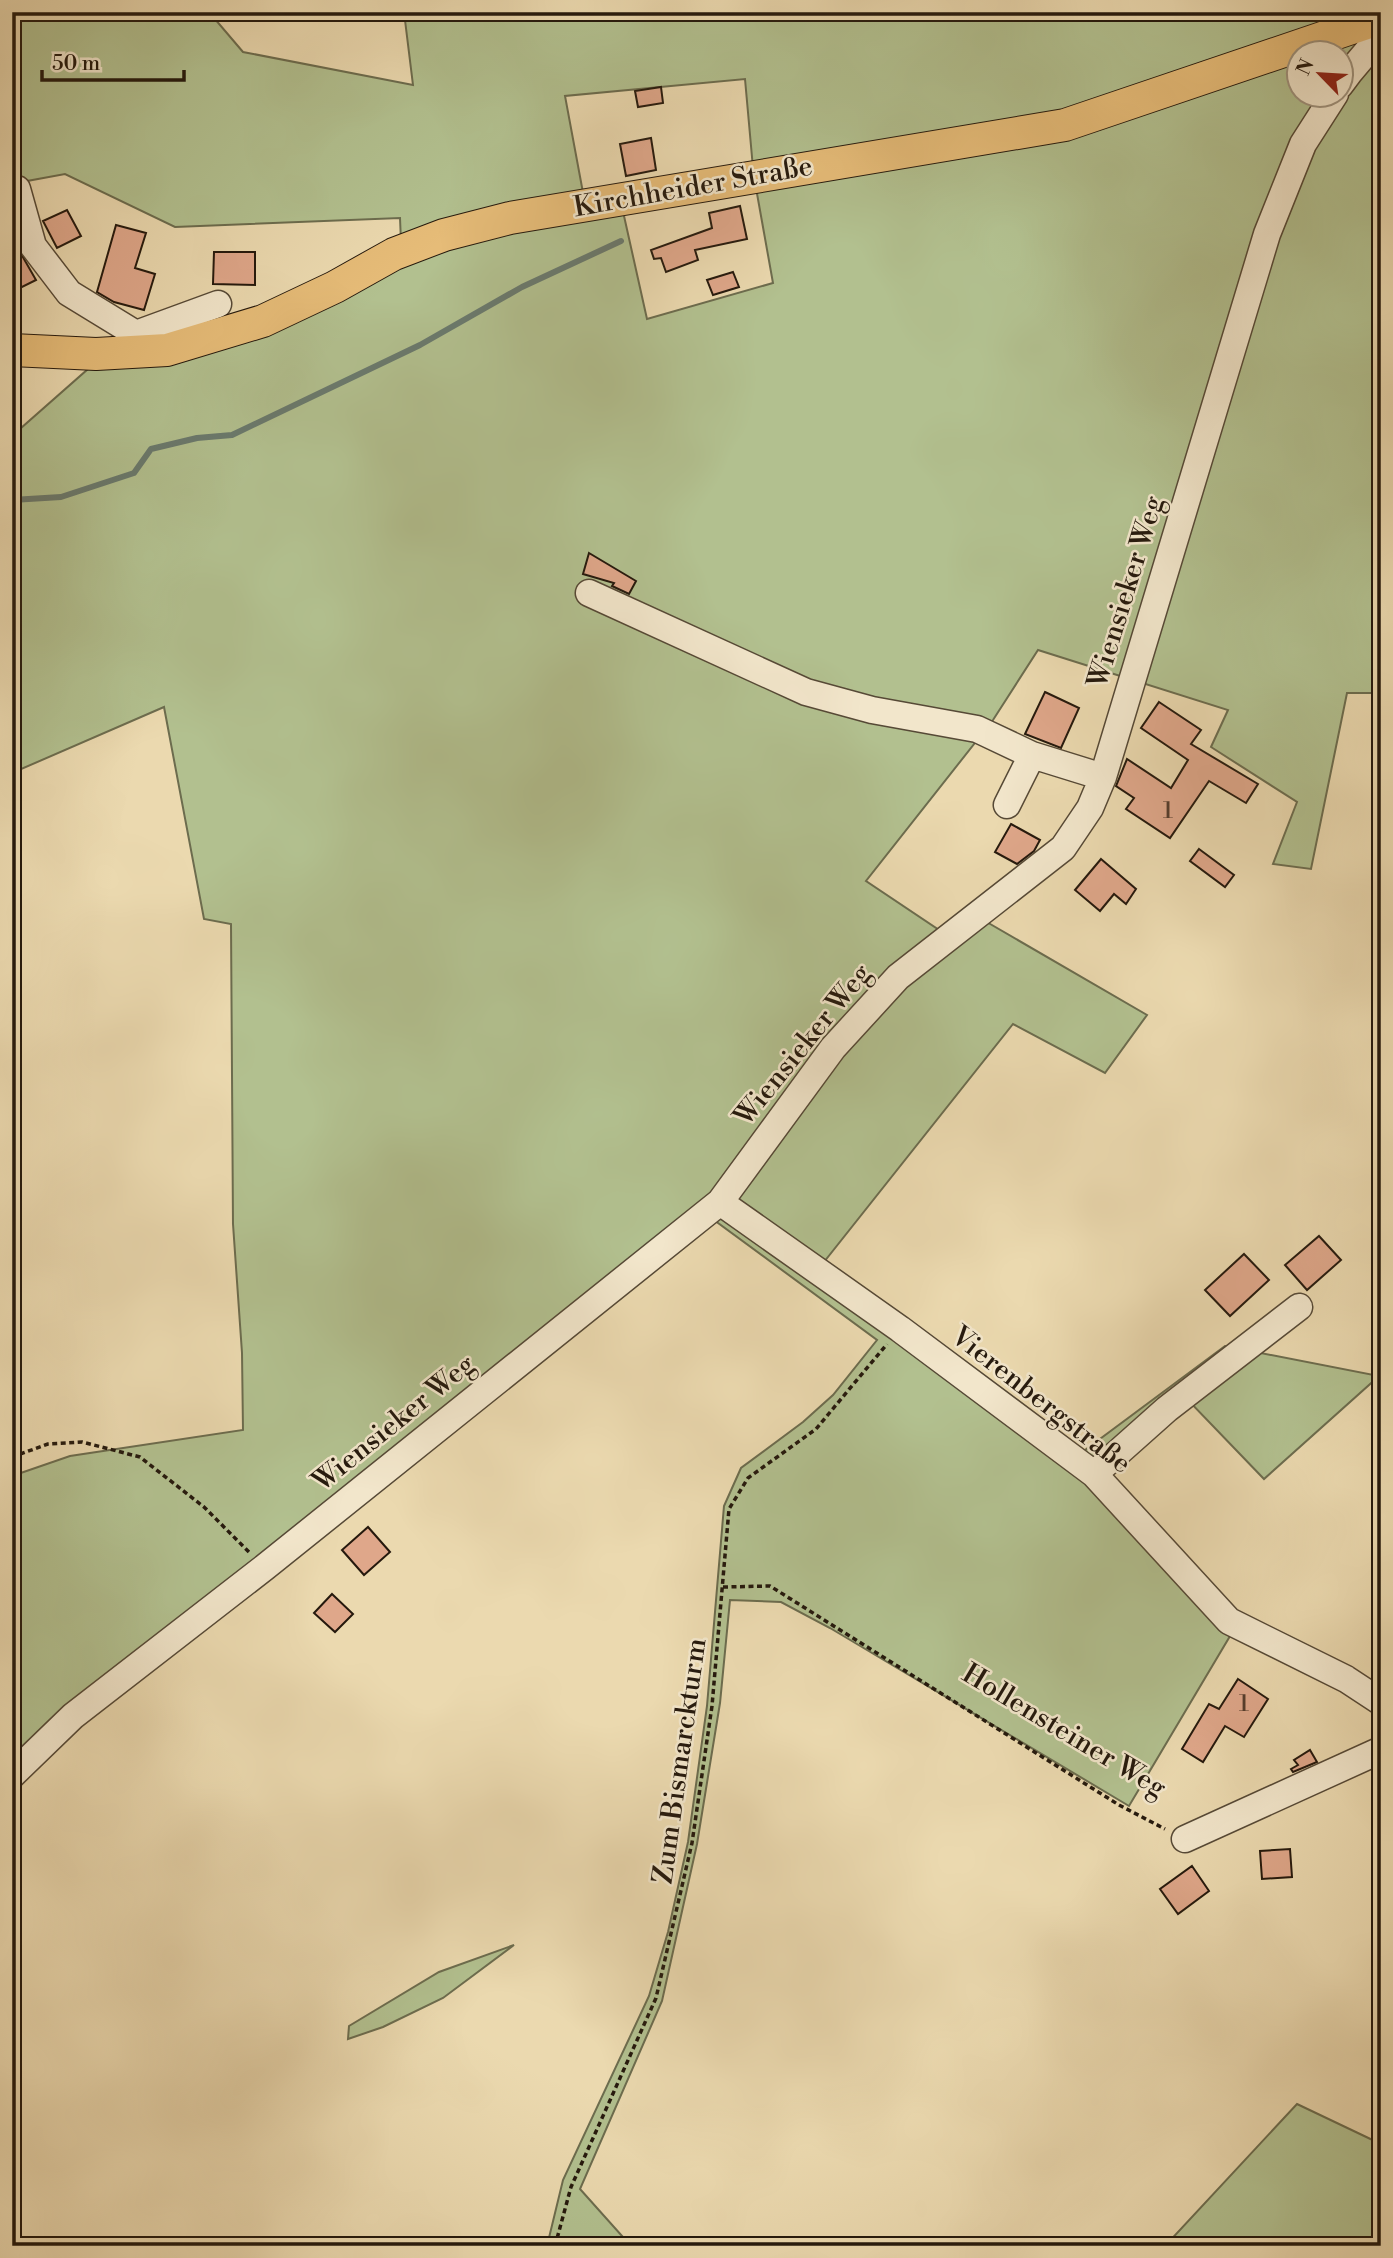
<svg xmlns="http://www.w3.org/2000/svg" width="1393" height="2258" font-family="'Libre Bodoni',serif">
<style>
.green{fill:#b2c08f;stroke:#6c6c4e;stroke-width:2}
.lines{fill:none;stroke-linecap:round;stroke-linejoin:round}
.stream{stroke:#6a7a6e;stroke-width:6}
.building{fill:#dfa78a;stroke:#25190d;stroke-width:2}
.minor-casing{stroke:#564936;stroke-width:29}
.major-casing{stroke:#25190d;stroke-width:34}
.path{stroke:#25190d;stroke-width:3.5;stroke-dasharray:5 3.5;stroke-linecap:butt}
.minor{stroke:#f2e6cb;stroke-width:26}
.major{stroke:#e6bc78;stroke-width:32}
.labels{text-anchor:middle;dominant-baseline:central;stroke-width:5;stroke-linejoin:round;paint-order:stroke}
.number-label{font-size:24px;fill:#543c2c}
.street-label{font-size:28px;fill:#25190d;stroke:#f2e6cb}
</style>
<rect width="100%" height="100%" fill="#ebd9af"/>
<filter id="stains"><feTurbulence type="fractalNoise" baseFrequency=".00286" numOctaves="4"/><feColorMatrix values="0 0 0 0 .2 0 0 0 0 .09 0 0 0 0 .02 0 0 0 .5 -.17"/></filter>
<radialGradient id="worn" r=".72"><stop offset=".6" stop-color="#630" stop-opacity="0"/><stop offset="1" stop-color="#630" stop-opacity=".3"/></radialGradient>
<path class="green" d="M 12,12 L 209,12 L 243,52 L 413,85 L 404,12 L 1321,12 L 1319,30 L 1060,116 L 753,168 L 745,79 L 565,96 L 584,198 L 401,242 L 400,218 L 175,227 L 65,174 L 16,183 L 12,168 Z
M 1381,34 L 1381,693 L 1347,693 L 1311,869 L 1273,864 L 1297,802 L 1211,747 L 1228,710 L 1038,650 L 993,720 L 866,881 L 945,934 L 715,1199 L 12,1768 L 12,1476 L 70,1456 L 243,1430 L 242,1353 L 233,1224 L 231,924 L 204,919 L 164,707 L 12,773 L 12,436 L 96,362 L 396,261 L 622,207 L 647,319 L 773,283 L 756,188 L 1298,61 L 1298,94 L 1340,94 L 1340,52 L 1324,52 Z
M 985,921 L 1147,1015 L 1105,1073 L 1013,1024 L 824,1262 L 1081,1453 L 1225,1346 L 1379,1376 L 1264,1479 L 1188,1400 L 1100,1471 L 1233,1631 L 1129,1806 L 830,1628 L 781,1602 L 730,1600 L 720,1703 L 697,1844 L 662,2001 L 580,2189 L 631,2246 L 547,2246 L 563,2180 L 649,1996 L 668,1932 L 688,1842 L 707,1706 L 724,1506 L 741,1468 L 803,1422 L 833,1395 L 877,1340 L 714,1220 L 836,1056 L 897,989 Z
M 514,1945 L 443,1998 L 383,2027 L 348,2039 L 349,2026 L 439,1972 Z
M 1297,2104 L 1381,2144 L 1381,2246 L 1165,2246 Z"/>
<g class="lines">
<path class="stream" d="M 12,500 L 61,497 L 134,473 L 151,449 L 197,438 L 232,435 L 420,345 L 522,287 L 621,241"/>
</g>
<path class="building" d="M 661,87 L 663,103 L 638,107 L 635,91 Z
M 651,138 L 656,170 L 626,176 L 620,144 Z
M 740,206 L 747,239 L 695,250 L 698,260 L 666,272 L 661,258 L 654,259 L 651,250 L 712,228 L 709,213 Z
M 67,210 L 81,236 L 57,248 L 43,221 Z
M 116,225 L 146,233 L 135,268 L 155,274 L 144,310 L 114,302 L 97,292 Z
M 12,238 L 36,280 L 12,292 Z
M 214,252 L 255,252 L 255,285 L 213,284 Z
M 733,272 L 739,287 L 713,295 L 707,280 Z
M 589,553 L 636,581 L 629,594 L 612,586 L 614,583 L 583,574 Z
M 1045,692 L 1079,708 L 1061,748 L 1025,734 Z
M 1159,702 L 1201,730 L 1191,744 L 1258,784 L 1246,803 L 1209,781 L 1170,838 L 1126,809 L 1134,798 L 1116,786 L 1127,759 L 1171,788 L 1188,760 L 1141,728 Z
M 1011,824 L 1040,840 L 1034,851 L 1017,864 L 995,852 Z
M 1199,849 L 1234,875 L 1225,887 L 1190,861 Z
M 1101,859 L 1136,889 L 1126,904 L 1114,894 L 1100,911 L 1075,890 Z
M 1319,1236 L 1341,1260 L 1307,1290 L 1285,1265 Z
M 1244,1254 L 1269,1280 L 1230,1316 L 1205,1290 Z
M 368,1527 L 390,1552 L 364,1575 L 342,1550 Z
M 332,1594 L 353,1614 L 335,1632 L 314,1613 Z
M 1238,1679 L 1268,1699 L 1244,1737 L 1225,1726 L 1203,1762 L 1182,1749 L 1209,1704 L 1219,1709 Z
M 1310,1750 L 1317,1762 L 1293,1772 L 1291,1769 L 1298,1765 L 1294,1760 Z
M 1290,1849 L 1292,1877 L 1262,1879 L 1260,1851 Z
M 1192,1866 L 1209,1891 L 1178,1914 L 1160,1889 Z"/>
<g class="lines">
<defs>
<path id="minor" d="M 1340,85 L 1349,73 L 1381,35
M 17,189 L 33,246 L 69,293 L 136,334 L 136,352
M 136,334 L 218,304
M 589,593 L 806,692 L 872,710 L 977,729 L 1032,755 L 1103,777
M 1007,805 L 1032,755
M 720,1202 L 900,1329 L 1094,1474 L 1229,1621 L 1346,1679 L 1381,1702
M 1094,1474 L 1167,1409 L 1299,1307
M 12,1775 L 73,1716 L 265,1567 L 720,1202 L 833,1048 L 898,977 L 1063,848 L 1090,808 L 1103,777 L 1267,234 L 1303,144 L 1335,94
M 1185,1839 L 1381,1750"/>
<path id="major" d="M 12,350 L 96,354 L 167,350 L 263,321 L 335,287 L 394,254 L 444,235 L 510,218 L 1065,125 L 1381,18"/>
</defs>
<use href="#minor" class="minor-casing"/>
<use href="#major" class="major-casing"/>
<path class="path" d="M 12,1457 L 48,1444 L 82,1442 L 140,1457 L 204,1507 L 250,1553
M 723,1587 L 770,1586 L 1119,1805 L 1165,1829
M 555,2246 L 571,2187 L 656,1998 L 692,1843 L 712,1706 L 729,1509 L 748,1478 L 816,1429 L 887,1344"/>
<use href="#minor" class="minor"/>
<use href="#major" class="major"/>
</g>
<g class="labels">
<g class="number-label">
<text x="1168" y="811">1</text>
<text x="1244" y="1704">1</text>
</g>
<g class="street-label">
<text transform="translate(693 187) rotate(-10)">Kirchheider Straße</text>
<text transform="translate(1126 592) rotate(-73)">Wiensieker Weg</text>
<text transform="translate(803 1045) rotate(-51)">Wiensieker Weg</text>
<text transform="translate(1041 1400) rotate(38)">Vierenbergstraße</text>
<text transform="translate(394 1423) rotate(-39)">Wiensieker Weg</text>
<text transform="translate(1064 1731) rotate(31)">Hollensteiner Weg</text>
<text transform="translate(680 1761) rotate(-82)">Zum Bismarckturm</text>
</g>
</g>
<rect width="1393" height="2258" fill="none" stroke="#ebd9af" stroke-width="42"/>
<rect x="14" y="14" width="1365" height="2230" fill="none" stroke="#25190d" stroke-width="3.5"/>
<rect x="21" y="21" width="1351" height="2216" fill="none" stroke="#25190d" stroke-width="2"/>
<g transform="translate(1320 74) rotate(295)"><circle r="33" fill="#f2e6cb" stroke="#a0947f" stroke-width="2"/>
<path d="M0-5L12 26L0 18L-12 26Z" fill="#8f2418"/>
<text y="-10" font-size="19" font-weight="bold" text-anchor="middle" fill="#25190d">N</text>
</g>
<path d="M42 70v10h142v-10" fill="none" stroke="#25190d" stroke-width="3.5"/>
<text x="52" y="70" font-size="21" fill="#25190d" stroke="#f2e6cb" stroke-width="5" paint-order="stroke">50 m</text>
<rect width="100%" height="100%" filter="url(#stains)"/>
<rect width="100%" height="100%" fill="url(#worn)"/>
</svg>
